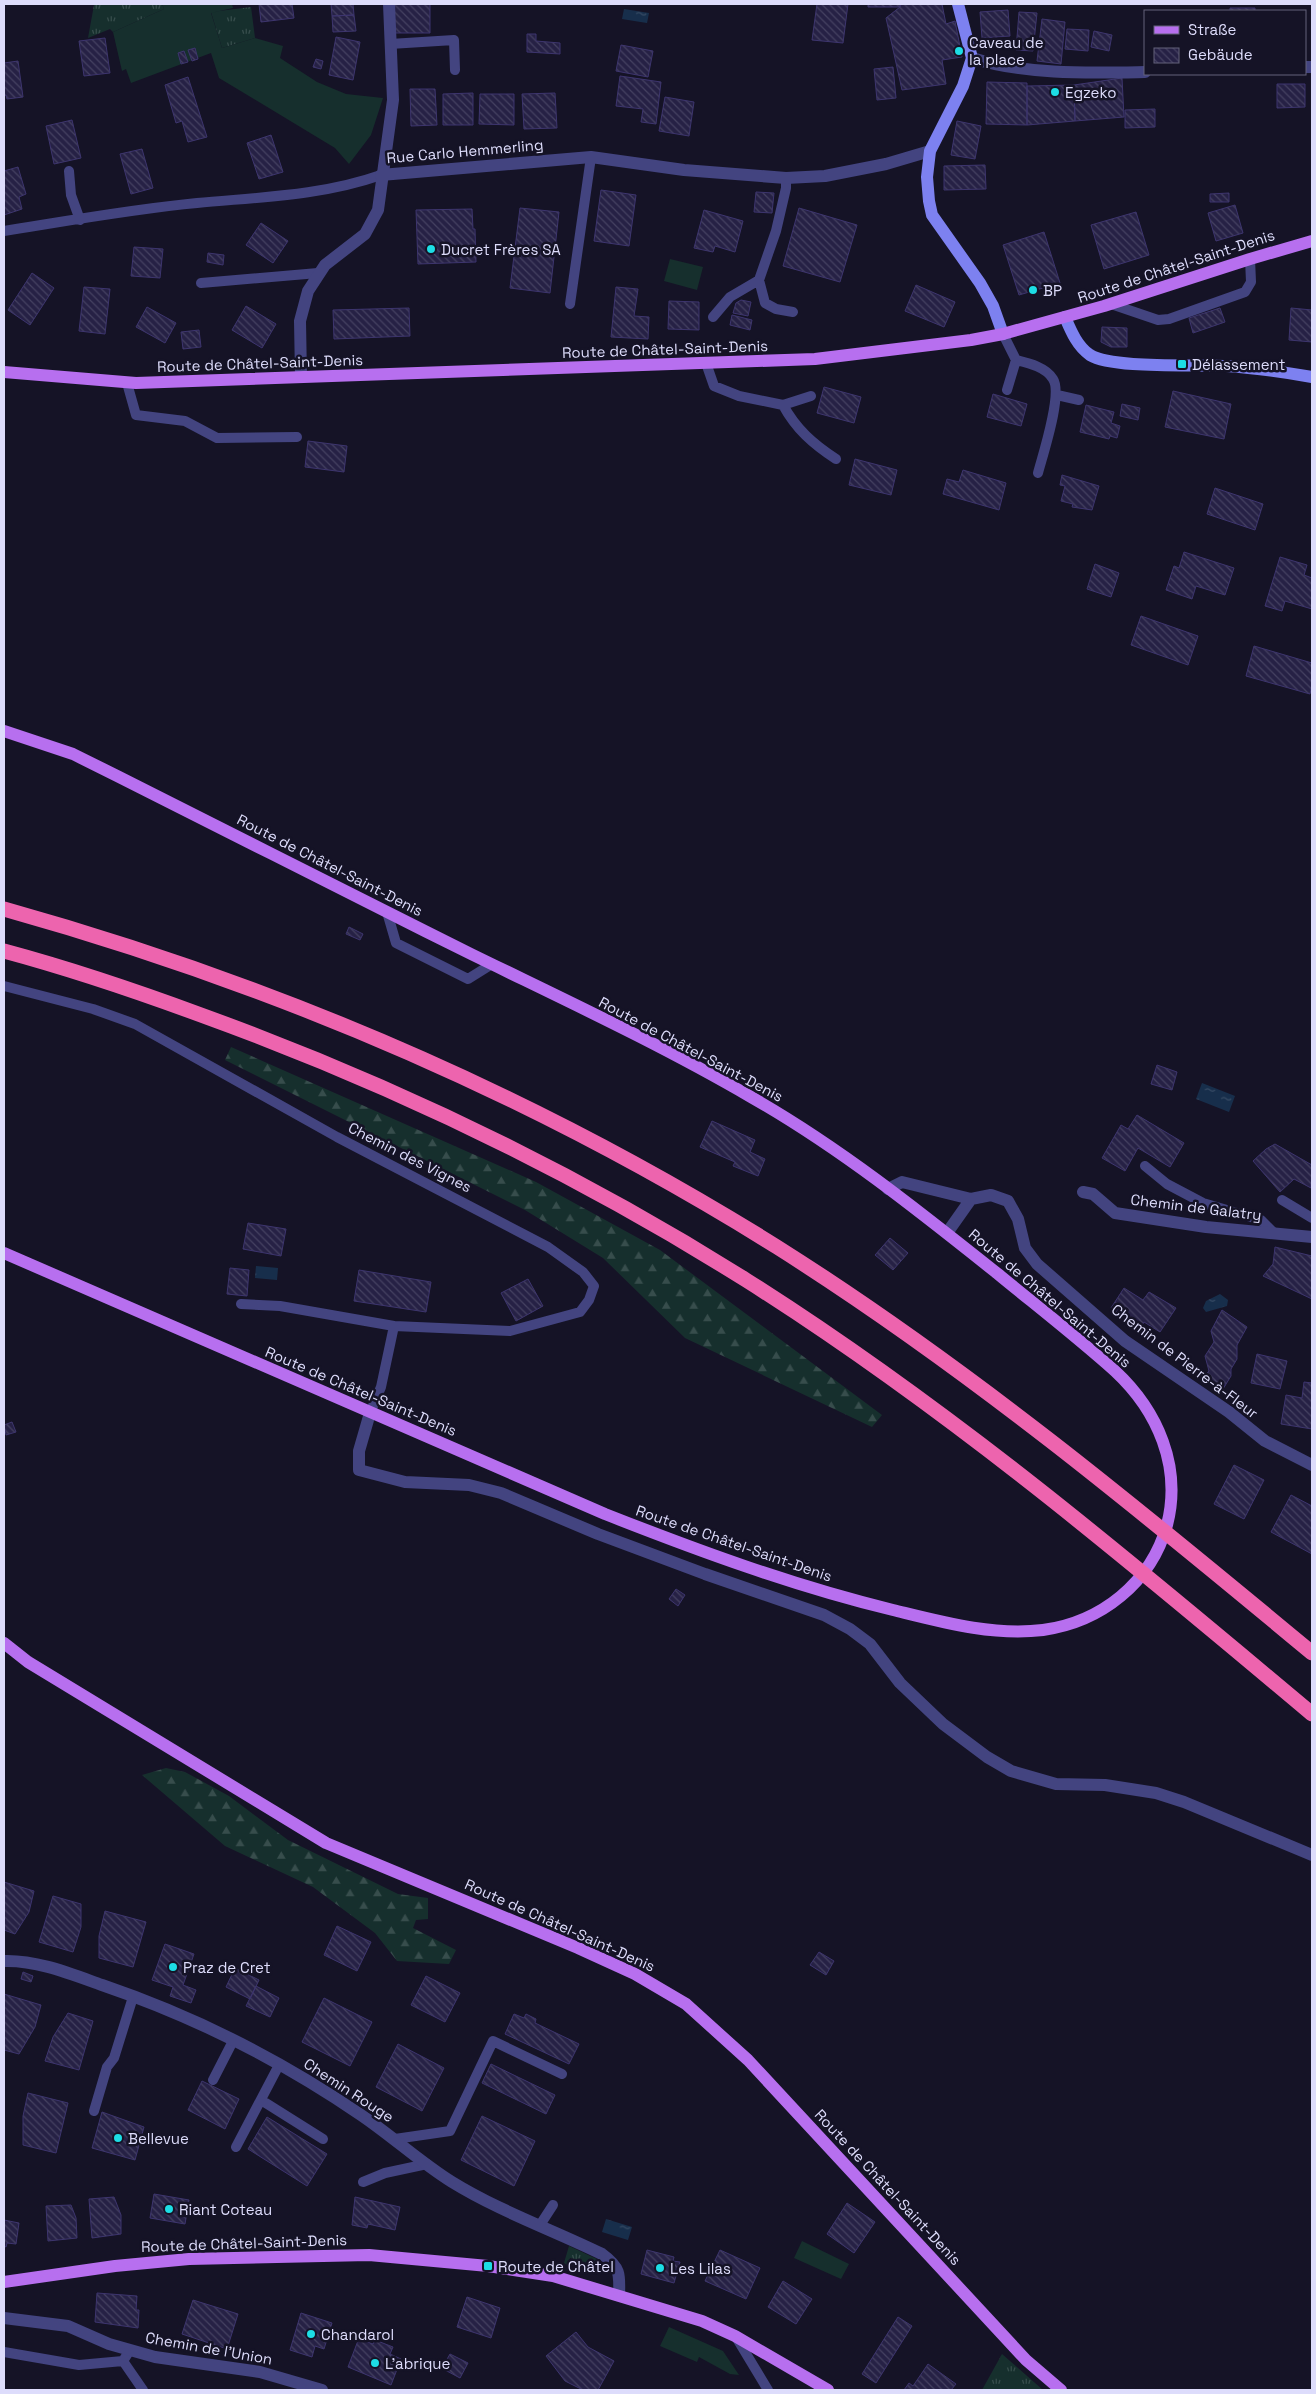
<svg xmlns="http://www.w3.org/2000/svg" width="1316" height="2394" font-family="'Space Grotesk',sans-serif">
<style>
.grass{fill:url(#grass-tufts)}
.forest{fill:url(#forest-firs)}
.garden{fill:#162f2d}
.water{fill:url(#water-ripples)}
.building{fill:url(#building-back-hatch);stroke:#3d356e}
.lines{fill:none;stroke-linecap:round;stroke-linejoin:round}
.lane{stroke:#434480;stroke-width:10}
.street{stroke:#434480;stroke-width:12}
.secondary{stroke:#7d81f0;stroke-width:12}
.primary{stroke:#b76fef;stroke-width:12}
.highway{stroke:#ed64ae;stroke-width:15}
.poi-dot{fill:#1ddde5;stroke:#151326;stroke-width:2}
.labels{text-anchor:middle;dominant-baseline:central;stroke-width:5;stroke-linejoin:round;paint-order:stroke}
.poi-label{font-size:15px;fill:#dddcfb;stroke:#151326;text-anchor:start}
.street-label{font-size:15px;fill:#dddcfb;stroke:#151326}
</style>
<defs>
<pattern id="grass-tufts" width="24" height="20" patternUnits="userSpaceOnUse" patternTransform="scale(1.25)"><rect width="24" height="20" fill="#162f2d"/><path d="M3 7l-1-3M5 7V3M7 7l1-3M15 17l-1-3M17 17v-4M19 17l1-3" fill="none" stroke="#374d4c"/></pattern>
<pattern id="forest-firs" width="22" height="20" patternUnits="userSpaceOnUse" patternTransform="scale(1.25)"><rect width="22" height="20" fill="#162f2d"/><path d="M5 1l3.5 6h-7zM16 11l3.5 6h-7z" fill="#374d4c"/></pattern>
<pattern id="water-ripples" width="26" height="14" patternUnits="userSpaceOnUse" patternTransform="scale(1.25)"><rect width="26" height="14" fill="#172e4b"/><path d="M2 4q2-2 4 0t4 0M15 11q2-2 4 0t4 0" fill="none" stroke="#384c66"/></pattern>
<pattern id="building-back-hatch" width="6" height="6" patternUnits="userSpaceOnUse" patternTransform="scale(1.25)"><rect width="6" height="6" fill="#262145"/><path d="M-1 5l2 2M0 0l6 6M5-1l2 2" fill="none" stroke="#454161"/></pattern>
</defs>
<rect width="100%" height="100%" fill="#151326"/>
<path class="grass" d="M 98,4 L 162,4 L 164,9 L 113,32 L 110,29 L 88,38 L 94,5 Z
M 251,7 L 255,38 L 222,48 L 211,12 Z
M 569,2246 L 601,2261 L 603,2273 L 600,2274 L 574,2267 L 576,2260 L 570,2258 L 567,2265 L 564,2263 Z
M 1002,2354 L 1043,2390 L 982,2390 Z"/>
<path class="forest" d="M 231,1047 L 536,1182 L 660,1250 L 882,1415 L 872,1427 L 685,1338 L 603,1258 L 525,1210 L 225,1060 Z
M 166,1768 L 185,1772 L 229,1796 L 288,1840 L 398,1894 L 428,1898 L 428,1919 L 416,1920 L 413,1928 L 456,1950 L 449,1964 L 397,1961 L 375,1933 L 313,1887 L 225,1846 L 142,1775 Z"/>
<path class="garden" d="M 162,4 L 232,4 L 233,8 L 211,13 L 222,48 L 255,38 L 283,46 L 280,58 L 317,82 L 346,94 L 383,98 L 371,135 L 349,164 L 335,148 L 219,78 L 211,53 L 131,83 L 126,69 L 122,71 L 113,32 L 164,9 Z
M 670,259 L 703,267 L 697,290 L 664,281 Z
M 802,2241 L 849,2264 L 841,2279 L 794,2258 Z
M 669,2327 L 723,2351 L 739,2375 L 730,2374 L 699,2357 L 697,2362 L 660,2346 Z"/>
<path class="water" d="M 624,9 L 649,13 L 647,23 L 622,19 Z
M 1202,1083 L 1235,1096 L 1229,1112 L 1196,1099 Z
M 256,1266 L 278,1268 L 277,1280 L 255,1278 Z
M 1220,1294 L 1228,1300 L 1227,1306 L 1206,1312 L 1203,1308 L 1206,1301 Z
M 606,2219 L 632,2227 L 628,2240 L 602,2232 Z"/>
<path class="building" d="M 259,4 L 292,4 L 294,18 L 261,22 Z
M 331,4 L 353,4 L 354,15 L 332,16 Z
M 393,4 L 430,4 L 430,33 L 394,33 Z
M 817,4 L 848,4 L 843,43 L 812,40 Z
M 868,4 L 900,4 L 900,7 L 868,7 Z
M 900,4 L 942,4 L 946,24 L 955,21 L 962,57 L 942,60 L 946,84 L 902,90 L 886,18 L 900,7 Z
M 1230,8 L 1255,8 L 1255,11 L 1230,11 Z
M 1008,10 L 1010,36 L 982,38 L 980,12 Z
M 1019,12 L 1037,13 L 1033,51 L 1016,50 Z
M 354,15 L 356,31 L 333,32 L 332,16 Z
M 1042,19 L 1065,22 L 1061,64 L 1037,61 Z
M 1067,29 L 1089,30 L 1088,51 L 1065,49 Z
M 1094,31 L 1112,35 L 1109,51 L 1091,47 Z
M 527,34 L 536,34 L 536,41 L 560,43 L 560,54 L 527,52 Z
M 336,37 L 360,42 L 353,80 L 329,75 Z
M 105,38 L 110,73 L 84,76 L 79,41 Z
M 621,45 L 653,51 L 648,77 L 616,71 Z
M 195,48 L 198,59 L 192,61 L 188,50 Z
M 184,51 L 188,62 L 181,64 L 178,53 Z
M 316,59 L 323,61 L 321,69 L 313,67 Z
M 18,61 L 23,97 L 7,99 L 6,95 L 4,96 L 4,63 Z
M 893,67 L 896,98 L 877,100 L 874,69 Z
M 620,76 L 661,82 L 656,124 L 641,122 L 643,109 L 616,106 Z
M 188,77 L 207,137 L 188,142 L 182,121 L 176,123 L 165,85 Z
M 1122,78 L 1124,117 L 1075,121 L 1074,85 Z
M 987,82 L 1027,83 L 1027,125 L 986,124 Z
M 1277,84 L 1305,84 L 1305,107 L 1277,108 Z
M 1074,85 L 1075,121 L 1027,125 L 1027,86 Z
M 410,89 L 435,89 L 437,125 L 411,126 Z
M 473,93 L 473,125 L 443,125 L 443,94 Z
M 555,93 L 557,128 L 524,129 L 522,94 Z
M 480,94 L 514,94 L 514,125 L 479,124 Z
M 665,97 L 694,102 L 689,136 L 659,131 Z
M 1155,109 L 1155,127 L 1125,128 L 1125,110 Z
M 72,120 L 81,158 L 54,164 L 46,126 Z
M 957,121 L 981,126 L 975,159 L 951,155 Z
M 271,135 L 283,172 L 259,179 L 247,143 Z
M 142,149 L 153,188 L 131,194 L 120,154 Z
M 985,165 L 986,189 L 944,190 L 944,166 Z
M 18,167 L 26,194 L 19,197 L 22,209 L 4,215 L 4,171 Z
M 601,190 L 636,195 L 629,246 L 594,241 Z
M 756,192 L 774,193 L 772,213 L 754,212 Z
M 1229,193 L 1229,202 L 1210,202 L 1210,194 Z
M 1235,205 L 1243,233 L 1216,241 L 1208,213 Z
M 520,208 L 559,212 L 550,293 L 510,288 Z
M 799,208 L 857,225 L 840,282 L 783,266 Z
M 472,209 L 473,229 L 475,229 L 476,262 L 418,264 L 416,210 Z
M 704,210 L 743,221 L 735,252 L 715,246 L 713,252 L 694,248 Z
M 1136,212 L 1149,255 L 1104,269 L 1091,225 Z
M 261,223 L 288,241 L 273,263 L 246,245 Z
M 1044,232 L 1060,283 L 1019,295 L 1003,245 Z
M 134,247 L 163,249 L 160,278 L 131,276 Z
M 208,253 L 224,255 L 223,265 L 207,262 Z
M 32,273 L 54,288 L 30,325 L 8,310 Z
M 916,285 L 955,302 L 944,327 L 905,311 Z
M 84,287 L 110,289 L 105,334 L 79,331 Z
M 616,287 L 638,289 L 634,316 L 649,317 L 648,339 L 611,337 Z
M 741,300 L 751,302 L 748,316 L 733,313 L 736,303 Z
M 669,301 L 699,302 L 699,330 L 668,329 Z
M 246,306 L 276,324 L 262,348 L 232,330 Z
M 147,307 L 176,323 L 165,343 L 136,327 Z
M 409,308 L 410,336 L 334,339 L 333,310 Z
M 1220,308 L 1225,322 L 1193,333 L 1189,318 Z
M 1291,308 L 1312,310 L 1312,342 L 1289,340 Z
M 732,315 L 752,320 L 750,330 L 730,325 Z
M 1102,327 L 1127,328 L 1127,347 L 1111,347 L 1101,342 Z
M 199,330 L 201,347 L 183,349 L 181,332 Z
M 824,387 L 861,397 L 854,423 L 817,413 Z
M 1173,391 L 1231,404 L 1224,439 L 1165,427 Z
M 993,394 L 1027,404 L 1021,426 L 987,417 Z
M 1122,404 L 1140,408 L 1138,420 L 1120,416 Z
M 1086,405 L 1114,412 L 1111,423 L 1120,426 L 1117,438 L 1110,436 L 1109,439 L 1080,432 Z
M 308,441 L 347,446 L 344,472 L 305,467 Z
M 855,459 L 897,470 L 891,495 L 849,485 Z
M 963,470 L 1006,483 L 999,510 L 943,494 L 947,479 L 959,482 Z
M 1062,475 L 1099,486 L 1092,510 L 1072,507 L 1073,504 L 1061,501 L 1065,486 L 1060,485 Z
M 1215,488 L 1263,504 L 1255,530 L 1207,514 Z
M 1184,552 L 1234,568 L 1225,595 L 1196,586 L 1192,599 L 1166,590 L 1174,566 L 1179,568 Z
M 1280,557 L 1307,565 L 1304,575 L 1312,578 L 1312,609 L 1285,601 L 1282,611 L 1265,606 Z
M 1095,564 L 1119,573 L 1111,597 L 1087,589 Z
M 1141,616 L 1198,636 L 1188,665 L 1131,645 Z
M 1254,646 L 1312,663 L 1312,685 L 1310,694 L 1246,676 Z
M 349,927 L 363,934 L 360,940 L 346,934 Z
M 1157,1065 L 1177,1072 L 1172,1090 L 1151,1084 Z
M 1137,1115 L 1184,1143 L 1170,1167 L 1138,1148 L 1125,1171 L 1102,1158 L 1121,1125 L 1128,1129 Z
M 712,1121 L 755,1140 L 750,1152 L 765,1159 L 758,1176 L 733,1166 L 735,1162 L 700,1147 Z
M 1275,1144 L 1312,1165 L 1311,1188 L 1294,1179 L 1280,1192 L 1253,1161 L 1266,1149 Z
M 248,1223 L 286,1229 L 281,1256 L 243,1249 Z
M 890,1238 L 908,1253 L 893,1270 L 875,1255 Z
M 1275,1247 L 1312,1256 L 1312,1299 L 1263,1276 L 1273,1264 Z
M 230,1268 L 249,1270 L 247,1296 L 227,1294 Z
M 359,1270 L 431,1282 L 426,1312 L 354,1301 Z
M 528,1279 L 543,1306 L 516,1321 L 501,1293 Z
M 1124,1288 L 1143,1300 L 1149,1292 L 1176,1308 L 1160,1332 L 1144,1322 L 1141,1327 L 1111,1308 Z
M 1222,1310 L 1247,1327 L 1237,1345 L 1237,1359 L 1231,1369 L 1231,1376 L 1223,1389 L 1203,1378 L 1209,1371 L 1205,1356 L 1214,1342 L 1211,1331 Z
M 1257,1354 L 1287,1361 L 1280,1389 L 1251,1383 Z
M 1304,1382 L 1312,1383 L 1312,1429 L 1281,1424 L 1286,1395 L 1302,1398 Z
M 12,1422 L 16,1432 L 6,1435 L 4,1425 Z
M 1234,1465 L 1264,1480 L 1244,1519 L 1214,1504 Z
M 1291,1495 L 1312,1506 L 1312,1554 L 1271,1532 Z
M 676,1589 L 685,1595 L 678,1606 L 669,1599 Z
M 4,1882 L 34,1891 L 29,1912 L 15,1934 L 4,1930 Z
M 53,1896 L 81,1904 L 81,1927 L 73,1952 L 39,1942 Z
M 105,1911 L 146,1922 L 133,1967 L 99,1958 L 99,1936 Z
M 337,1926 L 371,1942 L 357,1971 L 324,1955 Z
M 165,1944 L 194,1954 L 183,1985 L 196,1990 L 191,2003 L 170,1996 L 173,1987 L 152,1980 Z
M 819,1952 L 834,1961 L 826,1975 L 810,1965 Z
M 235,1968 L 259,1980 L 250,1999 L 226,1987 Z
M 23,1972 L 33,1976 L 31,1982 L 21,1979 Z
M 426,1976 L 460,1993 L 445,2022 L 411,2005 Z
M 256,1986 L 279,1998 L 270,2017 L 246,2006 Z
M 4,1994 L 41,2005 L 35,2027 L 19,2054 L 4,2050 Z
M 324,1998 L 372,2022 L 350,2066 L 302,2042 Z
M 68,2013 L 93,2021 L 79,2070 L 45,2061 L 53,2037 Z
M 514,2014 L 524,2018 L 526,2014 L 536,2019 L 535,2023 L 579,2044 L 569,2064 L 505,2034 Z
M 398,2044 L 444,2068 L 422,2111 L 376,2087 Z
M 491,2064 L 555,2095 L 546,2114 L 482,2083 Z
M 202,2081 L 239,2099 L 225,2129 L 188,2110 Z
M 28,2093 L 68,2103 L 56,2153 L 23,2145 L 23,2116 Z
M 102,2112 L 144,2127 L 135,2160 L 92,2148 Z
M 482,2116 L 535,2141 L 514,2186 L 461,2160 Z
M 267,2117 L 327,2154 L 307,2186 L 248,2149 Z
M 154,2194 L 189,2200 L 185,2224 L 150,2218 Z
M 114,2197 L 121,2215 L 121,2234 L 92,2238 L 89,2199 Z
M 355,2197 L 400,2207 L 395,2230 L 368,2224 L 367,2228 L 352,2225 Z
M 847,2203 L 875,2222 L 854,2253 L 827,2234 Z
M 71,2205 L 76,2218 L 77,2238 L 48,2241 L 46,2206 Z
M 4,2220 L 19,2223 L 16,2244 L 7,2243 L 6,2247 L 4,2246 Z
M 647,2250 L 674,2257 L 673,2261 L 680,2262 L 674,2283 L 641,2274 Z
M 720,2250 L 760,2268 L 746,2299 L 705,2281 Z
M 783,2281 L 812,2299 L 796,2324 L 768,2307 Z
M 97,2293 L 137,2296 L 136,2310 L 139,2310 L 138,2328 L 95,2322 Z
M 467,2297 L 500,2308 L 491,2338 L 457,2327 Z
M 193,2300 L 238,2314 L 227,2349 L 182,2334 Z
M 301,2313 L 332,2323 L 324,2349 L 315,2346 L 312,2357 L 290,2350 Z
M 898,2317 L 912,2326 L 876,2383 L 862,2374 Z
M 576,2332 L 588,2347 L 614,2361 L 598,2390 L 583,2390 L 565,2381 L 546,2356 Z
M 359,2338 L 373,2344 L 375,2340 L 393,2347 L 390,2354 L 401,2359 L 391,2385 L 348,2367 Z
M 450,2354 L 468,2363 L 460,2378 L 445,2370 L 449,2363 L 446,2361 Z
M 928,2364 L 956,2384 L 951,2390 L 904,2390 L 909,2383 L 913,2386 Z"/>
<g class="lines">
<path class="lane" d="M 390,44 L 454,40 L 455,70
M 69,171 L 71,195 L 80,220
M 4,231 C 67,221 133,209 197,203 C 260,197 321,196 381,175
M 759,280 L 765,303 L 776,309 L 793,312
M 201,283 L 318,273
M 570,304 L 591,157
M 1111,304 L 1158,320 L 1169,319 L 1245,292 L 1251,282 L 1250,259
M 713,317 L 730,297 L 759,280 L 776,231 L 786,188 L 786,178
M 1003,334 L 1016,360 C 1028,363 1046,367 1053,379 C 1063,394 1043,454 1038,473
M 706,363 L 714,386 L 739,396 L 783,405 L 811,396
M 127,383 L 136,415 L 185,421 L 217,438 L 297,437
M 1007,390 L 1016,360
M 1057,395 L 1079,400
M 783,405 C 796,429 813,444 836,459
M 387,912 L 396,943 L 468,979 L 492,964
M 4,986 L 93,1009 L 135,1024 L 337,1137 L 548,1247 L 583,1272 L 594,1286 L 589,1300 L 580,1312 L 510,1331 L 394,1326 L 381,1387 L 370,1413
M 1145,1166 L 1167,1184 L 1203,1203 L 1261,1220 L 1275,1234
M 1282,1200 L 1312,1218
M 241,1304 L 280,1306 L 394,1326
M 213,2080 L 233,2041
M 261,2100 L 323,2139
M 94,2111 L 107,2067 L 114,2058 L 133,1997
M 395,2139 L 450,2131 L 493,2041 L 562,2074
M 236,2147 L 279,2065
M 363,2182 L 385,2173 L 427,2164
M 540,2225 L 553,2205
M 736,2337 L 768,2390
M 4,2352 L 79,2365 L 123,2361 L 130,2350
M 123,2361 L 143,2390"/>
<path class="street" d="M 972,58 C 1026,75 1089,73 1145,72
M 1305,67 L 1312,67
M 381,175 L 591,157 L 684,170 L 786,178 L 825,176 L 886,164 L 930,151
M 301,377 L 300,321 L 308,291 L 325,265 L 365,234 L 378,210 L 393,100 L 389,4
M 888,1189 L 902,1182 L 971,1199
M 1083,1192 L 1093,1194 L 1115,1213 L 1206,1227 L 1312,1237
M 947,1233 L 971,1199 L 991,1195 L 1008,1201 L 1018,1219 L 1025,1248 L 1037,1264 L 1125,1341 L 1229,1412 L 1265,1441 L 1312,1465
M 370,1413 L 359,1451 L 359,1470 L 405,1482 L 469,1485 L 501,1493 L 598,1534 L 705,1574 L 824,1615 L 850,1629 L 870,1644 L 900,1683 L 943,1724 L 987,1757 L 1011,1771 L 1056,1784 L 1105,1785 L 1156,1793 L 1184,1802 L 1312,1855
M 4,1961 C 37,1960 71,1974 102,1985 C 193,2016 282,2061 361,2115 C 392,2136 420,2162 452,2182 C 499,2211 553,2230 602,2254 C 620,2267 620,2274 619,2295
M 4,2318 L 68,2326 L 109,2344 L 155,2357 L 260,2372 L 322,2390"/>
<path class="secondary" d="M 958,4 L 972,58 L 963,86 L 930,151 L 927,177 L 929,201 L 932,215 L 980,283 L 993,306 L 1003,334
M 1065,317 C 1071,331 1077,346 1090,355 C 1113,369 1194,364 1226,366 C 1255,368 1283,372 1312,377"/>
<path class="primary" d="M 4,372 L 136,383 L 815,359 L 971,340 L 1003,334 L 1104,306 L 1250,259 L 1312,241
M 4,731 L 73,754 C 206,820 338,888 471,954 C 565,1000 660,1044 751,1097 C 839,1147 919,1211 998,1274 C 1037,1306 1077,1337 1115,1371 C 1158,1411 1182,1467 1167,1525 C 1151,1583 1101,1622 1043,1630 C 992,1636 942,1622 893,1610 C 794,1586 699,1551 605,1514 L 4,1253
M 4,1643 L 28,1662 L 326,1843 L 578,1948 L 635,1974 L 686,2004 L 748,2060 L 1026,2360 L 1061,2390
M 4,2282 L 115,2266 L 189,2259 L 369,2255 L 488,2266 L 553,2276 L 702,2321 L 735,2336 L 828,2390"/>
<path class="highway" d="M 4,909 C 276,985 537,1097 777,1247 C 967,1367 1140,1510 1312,1653
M 4,951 C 71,969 136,991 201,1015 C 391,1084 574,1172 746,1280 C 947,1407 1130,1561 1312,1714"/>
</g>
<g class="poi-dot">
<circle cx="959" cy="51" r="5"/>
<circle cx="1055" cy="92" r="5"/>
<circle cx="431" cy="249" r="5"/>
<circle cx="1033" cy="290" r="5"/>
<rect x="1177" y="359" width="10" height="10" rx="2.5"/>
<circle cx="173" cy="1967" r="5"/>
<circle cx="118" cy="2138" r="5"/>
<circle cx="169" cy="2209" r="5"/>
<rect x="483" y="2261" width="10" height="10" rx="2.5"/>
<circle cx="660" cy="2268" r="5"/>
<circle cx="311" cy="2334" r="5"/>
<circle cx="375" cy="2363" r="5"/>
</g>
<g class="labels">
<g class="poi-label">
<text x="969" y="42">Caveau de<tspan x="969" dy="17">la place</tspan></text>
<text x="1065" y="92">Egzeko</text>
<text x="441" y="249">Ducret Frères SA</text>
<text x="1043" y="290">BP</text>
<text x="1192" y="364">Délassement</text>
<text x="183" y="1967">Praz de Cret</text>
<text x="128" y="2138">Bellevue</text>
<text x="179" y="2209">Riant Coteau</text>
<text x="498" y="2266">Route de Châtel</text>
<text x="670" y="2268">Les Lilas</text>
<text x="321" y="2334">Chandarol</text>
<text x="385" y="2363">L'abrique</text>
</g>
<g class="street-label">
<text transform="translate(465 151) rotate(-5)">Rue Carlo Hemmerling</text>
<text transform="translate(1176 266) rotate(-18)">Route de Châtel-Saint-Denis</text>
<text transform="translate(665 349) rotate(-2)">Route de Châtel-Saint-Denis</text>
<text transform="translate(260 363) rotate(-2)">Route de Châtel-Saint-Denis</text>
<text transform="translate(330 865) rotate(27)">Route de Châtel-Saint-Denis</text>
<text transform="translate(691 1049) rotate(28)">Route de Châtel-Saint-Denis</text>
<text transform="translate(410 1157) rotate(27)">Chemin des Vignes</text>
<text transform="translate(1196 1207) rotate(7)">Chemin de Galatry</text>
<text transform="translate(1050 1298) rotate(40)">Route de Châtel-Saint-Denis</text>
<text transform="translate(1185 1361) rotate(37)">Chemin de Pierre-à-Fleur</text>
<text transform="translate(361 1391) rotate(23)">Route de Châtel-Saint-Denis</text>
<text transform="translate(734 1543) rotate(19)">Route de Châtel-Saint-Denis</text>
<text transform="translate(560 1925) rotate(24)">Route de Châtel-Saint-Denis</text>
<text transform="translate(349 2090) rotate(33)">Chemin Rouge</text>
<text transform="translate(888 2187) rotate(47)">Route de Châtel-Saint-Denis</text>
<text transform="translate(244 2243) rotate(-2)">Route de Châtel-Saint-Denis</text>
<text transform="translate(209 2348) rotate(10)">Chemin de l'Union</text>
</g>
</g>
<rect width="1316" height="2394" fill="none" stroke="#dddcfb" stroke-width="10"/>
<rect x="1144" y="10" width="162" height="65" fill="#151326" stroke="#65637b"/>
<rect x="1154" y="26" width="25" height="8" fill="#b76fef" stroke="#65637b"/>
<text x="1188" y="35" font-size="15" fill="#dddcfb">Straße</text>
<rect x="1154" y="48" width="25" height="15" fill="url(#building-back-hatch)" stroke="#65637b"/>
<text x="1188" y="60" font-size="15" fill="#dddcfb">Gebäude</text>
</svg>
